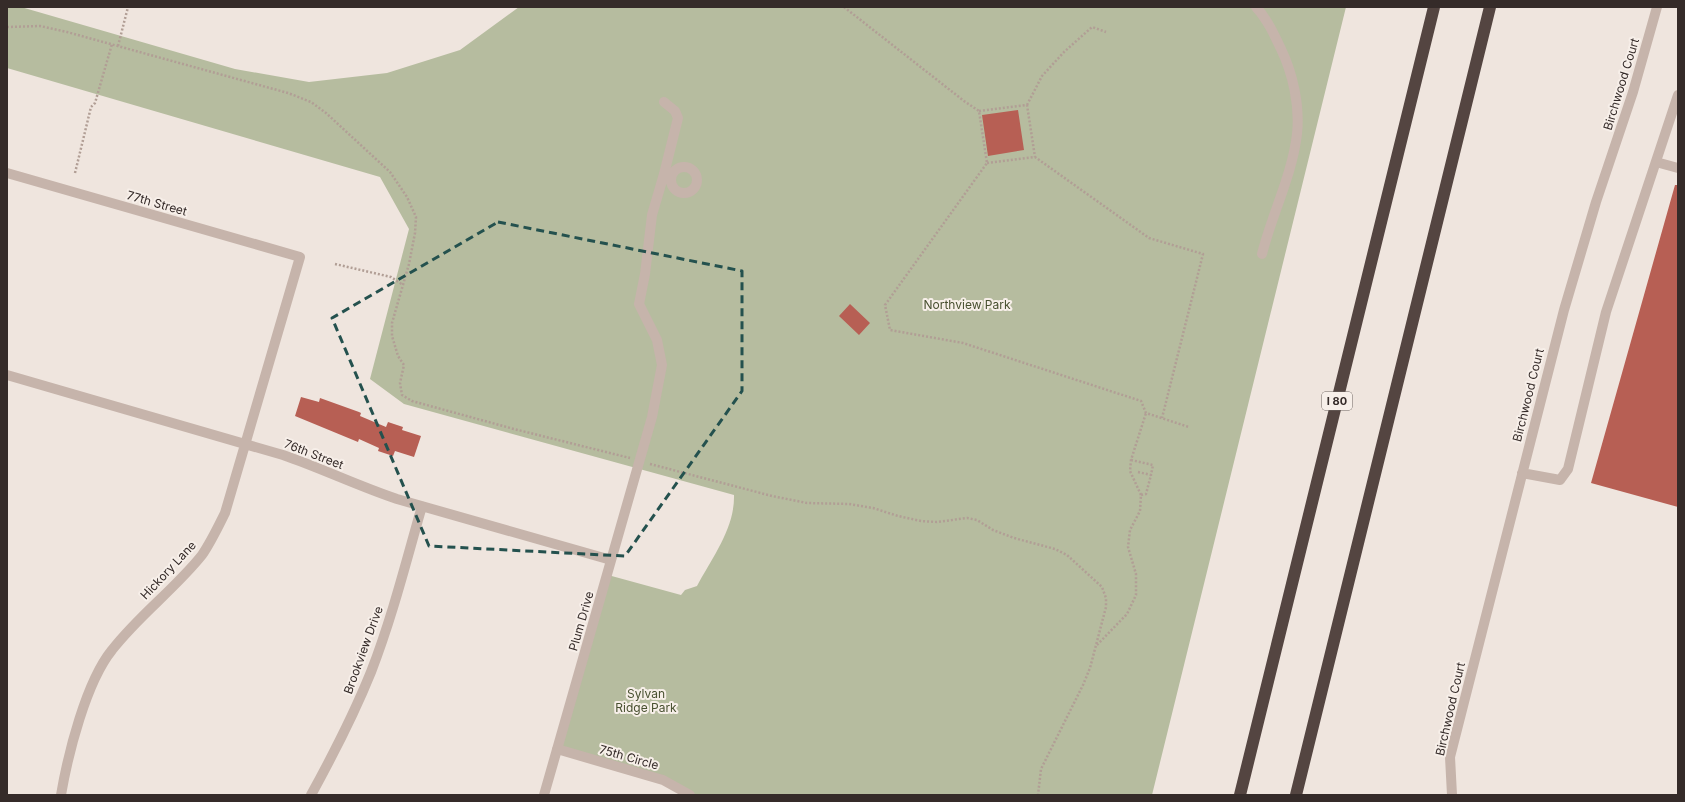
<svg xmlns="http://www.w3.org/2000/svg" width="1685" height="802" font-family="Inter,sans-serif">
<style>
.green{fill:#b6bc9f}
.building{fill:#b75f54}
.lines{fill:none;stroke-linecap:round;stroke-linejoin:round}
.path{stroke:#b19e95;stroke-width:2.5;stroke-dasharray:2 2;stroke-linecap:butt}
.minor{stroke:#c6b4ab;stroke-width:10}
.highway{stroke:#544541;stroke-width:12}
.marked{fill:none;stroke:#24514e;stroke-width:3;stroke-dasharray:8 5;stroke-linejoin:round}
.labels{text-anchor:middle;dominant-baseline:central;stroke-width:4;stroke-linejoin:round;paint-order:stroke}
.shield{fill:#f7efe9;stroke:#6f6663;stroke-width:1}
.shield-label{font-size:11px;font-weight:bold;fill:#352b29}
.street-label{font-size:12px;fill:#352b29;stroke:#f7efe9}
.park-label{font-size:12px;fill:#485030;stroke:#f7efe9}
</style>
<rect width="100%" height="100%" fill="#efe5de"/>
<path class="green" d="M 7,7 L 21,7 L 235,69 L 309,82 L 387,73 L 460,50 L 519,7 L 1346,7 L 1152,795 L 690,795 L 683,790 L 557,749 L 608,575 L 681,595 L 685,590 L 697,586 C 712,558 735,528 734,495 L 404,404 L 370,379 L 409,229 L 380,177 L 7,68 Z"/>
<path class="building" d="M 1018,110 L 1024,150 L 988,156 L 982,115 Z
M 1675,185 L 1678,185 L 1678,507 L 1591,483 Z
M 850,304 L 870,323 L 859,335 L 839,316 Z
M 301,397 L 319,402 L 320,398 L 359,412 L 361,413 L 360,416 L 386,427 L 388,422 L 403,427 L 402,430 L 421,436 L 414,457 L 395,451 L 393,456 L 378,451 L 379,448 L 359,439 L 358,442 L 295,416 Z"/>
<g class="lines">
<path class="path" d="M 844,7 L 964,101 L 979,111 L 987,163 L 885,305 L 890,330 L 963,343 L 1141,401 L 1146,413 L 1189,427
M 7,27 L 40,26 L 67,32 L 288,93 L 311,102 L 326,113 L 390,172 L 407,197 L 416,217 L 415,233 L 409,264 L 392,323 L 392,336 L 398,356 L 404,365 L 400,383 L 402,395 L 412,401 L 514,429 L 630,458
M 118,46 L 128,7
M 1027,105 L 1042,76 L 1064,52 L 1092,27 L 1106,32
M 979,111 L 1027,105 L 1035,157
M 987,163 L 1035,157 L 1149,238 L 1203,254 L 1162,418
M 75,173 L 91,107 L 95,103 L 112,44
M 335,264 L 391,277 L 403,285
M 1131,460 L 1153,465 L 1151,475
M 650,464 L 772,496 L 807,503 L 849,504 L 873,508 L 898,516 L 921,521 L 937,522 L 967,518 L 977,520 L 993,530 L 1014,538 L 1055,549 L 1067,555 L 1102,587 L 1106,598 L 1106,607 L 1090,668 L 1083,685 L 1041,769 L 1038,795
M 1138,472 L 1151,475 L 1146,494 L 1141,495
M 1097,645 L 1127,614 L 1136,595 L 1136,574 L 1128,547 L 1130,530 L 1140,511 L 1141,495 L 1130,471 L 1131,460 L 1146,413"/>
<path class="minor" d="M 1256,7 C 1267,19 1274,34 1281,49 C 1293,74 1300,106 1297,134 C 1292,176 1272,214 1262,254
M 1656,162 L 1678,168
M671 180a13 13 0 1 1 26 0a13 13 0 1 1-26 0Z
M 7,173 L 300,257 L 225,513 C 218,527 211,542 202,555 C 175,589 139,615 112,650 C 86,682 68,754 61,795
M 7,375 L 283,455 C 321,468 358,486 397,499 L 611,560
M 1522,473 L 1560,480 L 1568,469 L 1606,312 L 1678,95
M 557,749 L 663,780 L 690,795
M 311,795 C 333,755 354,714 371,672 C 392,618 406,562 422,506
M 544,795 L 652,417 L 662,365 L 657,340 L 639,304 L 645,274 L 652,215 L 664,174 L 678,118 L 675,111 L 664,102
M 1452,795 L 1450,757 L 1564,310 L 1596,202 L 1633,92 L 1657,7"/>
<path class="highway" d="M 1240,795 L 1434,7
M 1296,795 L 1490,7"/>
</g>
<path class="marked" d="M 498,222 L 742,271 L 742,391 L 625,556 L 429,546 L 332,318 Z"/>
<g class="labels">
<rect class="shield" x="1322" y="392" width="30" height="18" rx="3"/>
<g class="shield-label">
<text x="1337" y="401">I 80</text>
</g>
<g class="street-label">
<text transform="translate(1621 84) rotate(-73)">Birchwood Court</text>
<text transform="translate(157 203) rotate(16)">77th Street</text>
<text transform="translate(1528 395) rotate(-76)">Birchwood Court</text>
<text transform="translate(314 454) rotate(21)">76th Street</text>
<text transform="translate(168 570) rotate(-47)">Hickory Lane</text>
<text transform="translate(581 621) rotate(-74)">Plum Drive</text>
<text transform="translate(363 650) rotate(-70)">Brookview Drive</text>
<text transform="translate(1450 709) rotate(-77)">Birchwood Court</text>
<text transform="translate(629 757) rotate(16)">75th Circle</text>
</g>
<g class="park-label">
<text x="967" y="304">Northview Park</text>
<text x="646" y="693">Sylvan<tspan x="646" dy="14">Ridge Park</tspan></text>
</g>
</g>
<rect width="1685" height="802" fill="none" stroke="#352b29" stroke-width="16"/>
</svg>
